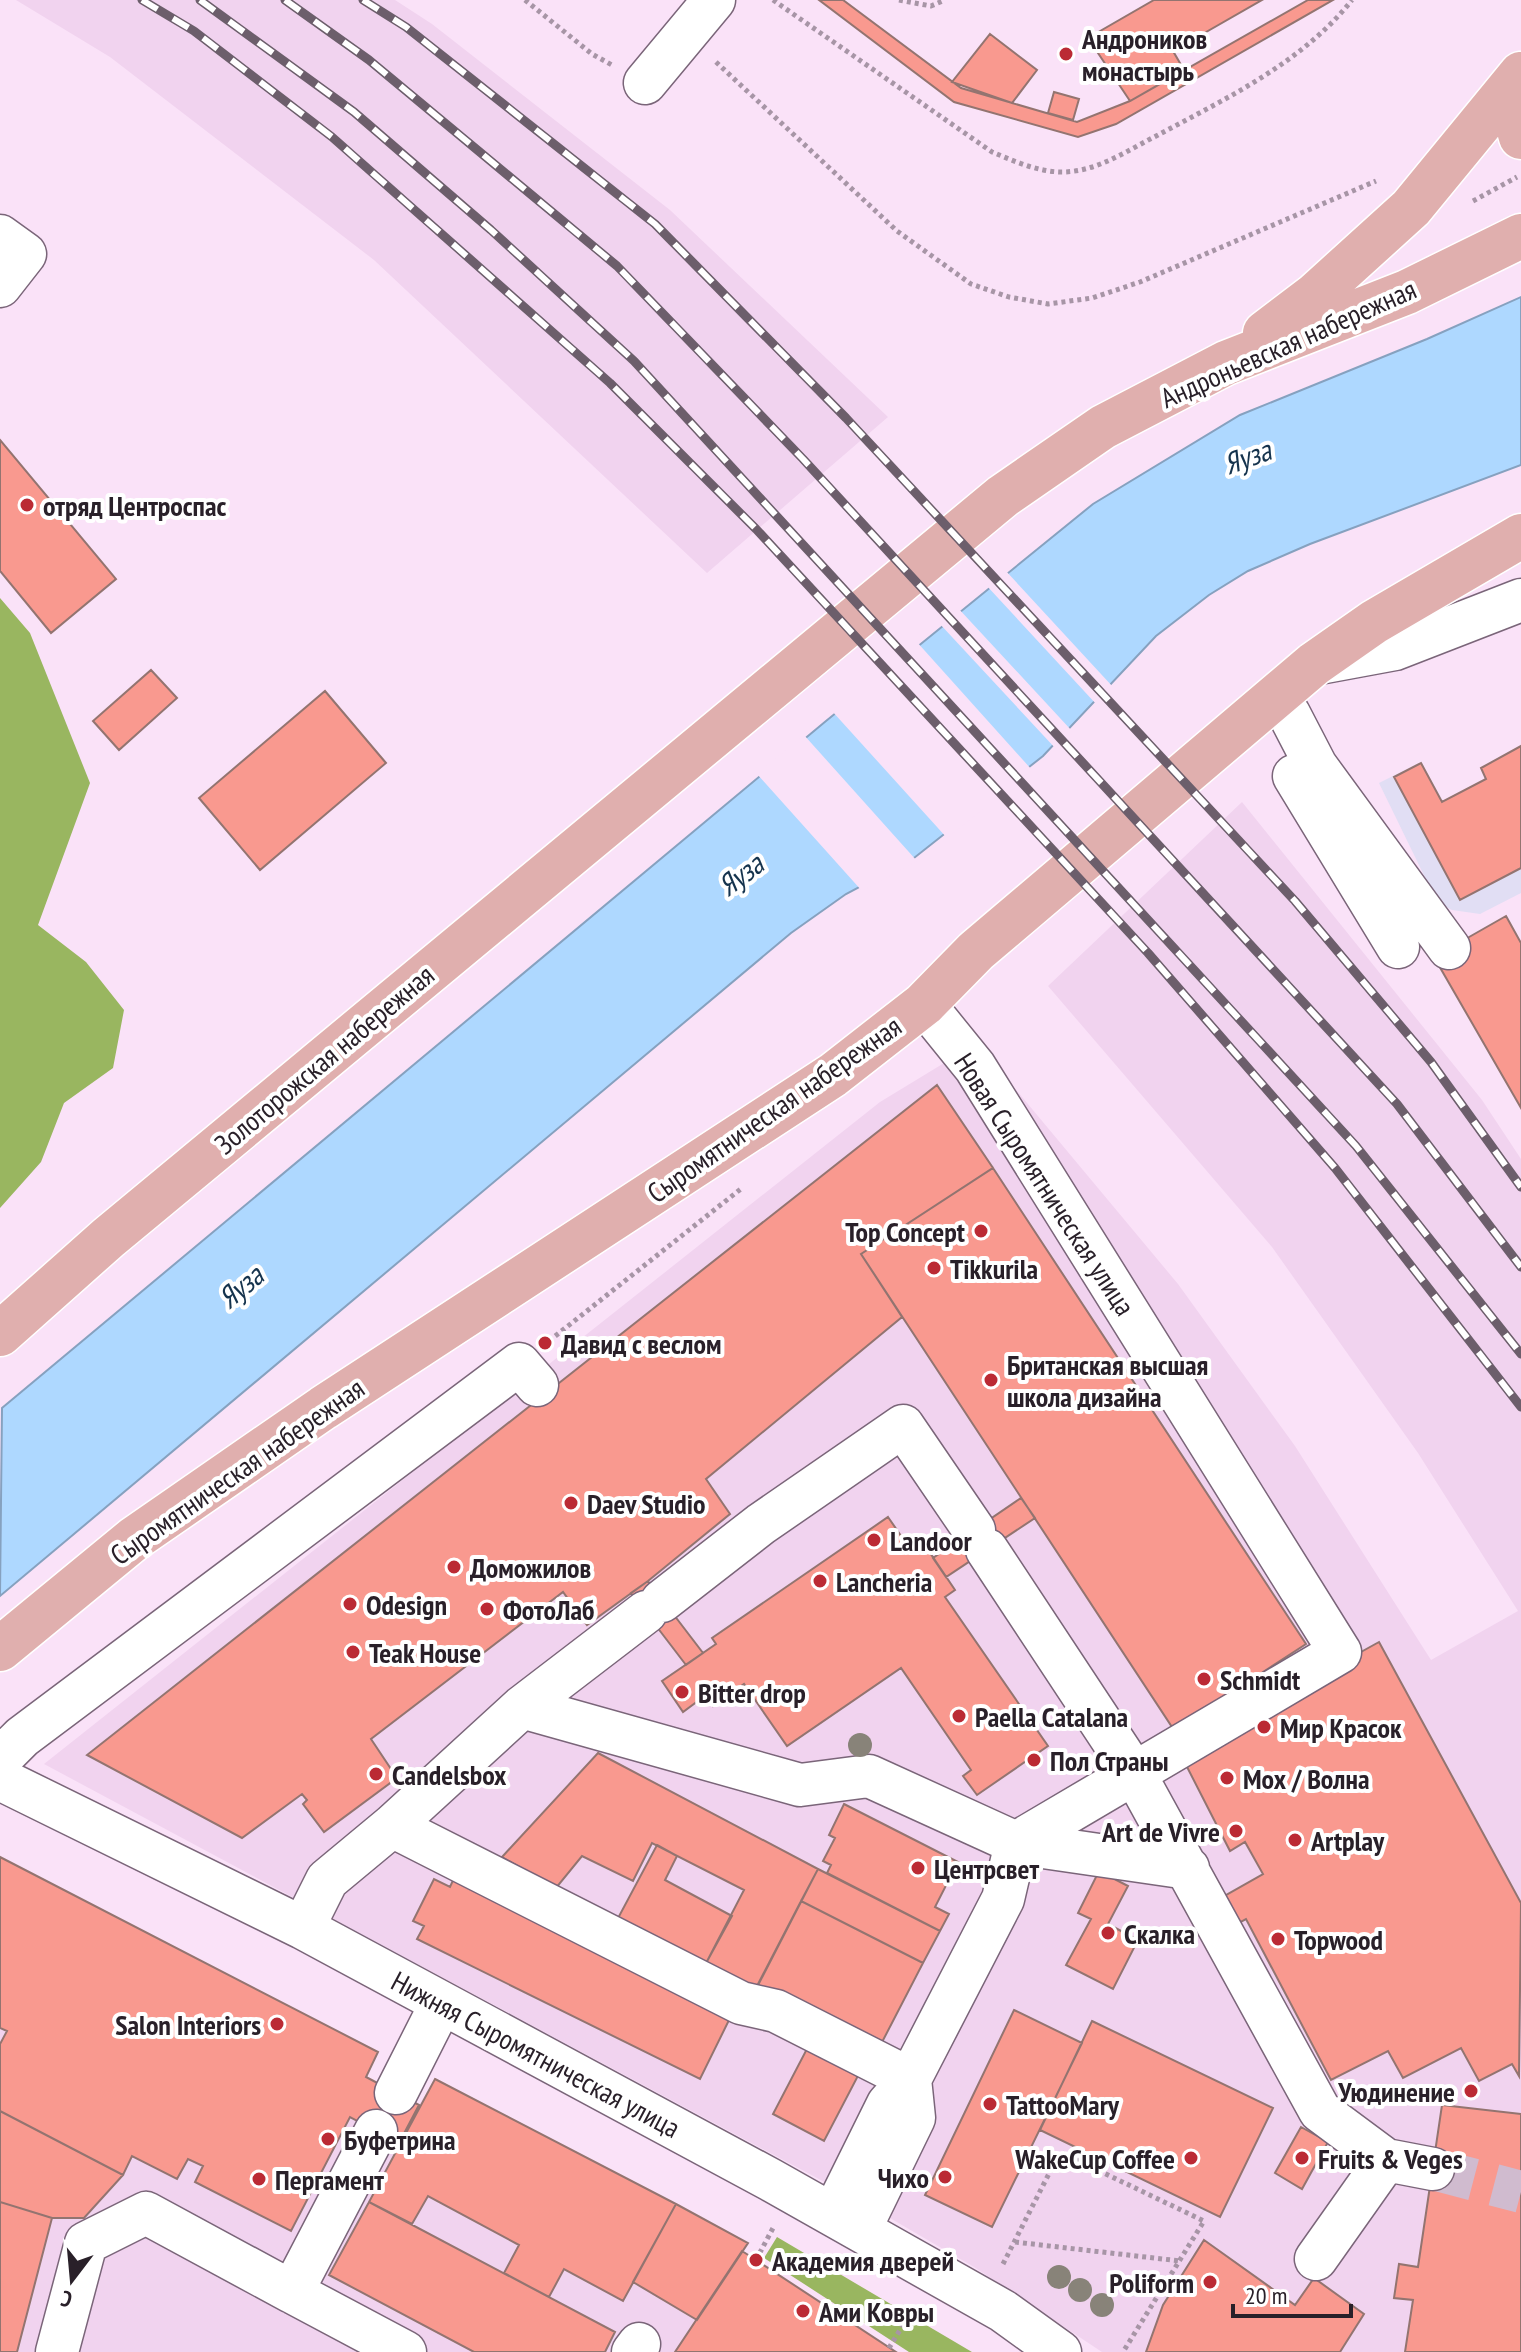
<svg xmlns="http://www.w3.org/2000/svg" width="1521" height="2352" font-family="'PT Sans Narrow',sans-serif">
<style>
.built{fill:#f1d3ef}
.education{fill:#e1def4}
.forest{fill:#99b660}
.water{fill:#aed8ff;stroke:#86a1bf;stroke-width:2}
.pier{fill:#fae2f8}
.building{fill:#f9998f;stroke:#937470;stroke-width:2}
.lines{fill:none;stroke-linecap:round;stroke-linejoin:round}
.minor-tunnel{stroke:#d0bbcf;stroke-width:42;stroke-dasharray:42 21;stroke-linecap:butt}
.minor-casing{stroke:#7a6579;stroke-width:45}
.major-casing{stroke:#fff;stroke-width:47}
.path{stroke:#a795a6;stroke-width:5;stroke-dasharray:4 4;stroke-linecap:butt}
.minor{stroke:#fff;stroke-width:42}
.major{stroke:#e0afae;stroke-width:44}
.rail-casing{stroke:#6c5e6b;stroke-width:9}
.rail{stroke:#fff;stroke-width:6;stroke-dasharray:18;stroke-linecap:butt}
.tree{fill:#888379}
.poi-dot{fill:#bb2a34;stroke:#fff;stroke-width:3}
.labels{text-anchor:middle;dominant-baseline:central;stroke-width:8;stroke-linejoin:round;paint-order:stroke}
.poi-label{font-size:28px;font-weight:bold;fill:#292029;stroke:#fff;text-anchor:start}
.street-label{font-size:28px;fill:#292029;stroke:#fff}
.water-label{font-size:30px;font-style:italic;fill:#15334d;stroke:#fff}
</style>
<rect width="100%" height="100%" fill="#fae2f8"/>
<path class="built" d="M 16,0 L 395,0 L 432,24 L 670,210 L 888,417 L 707,573 L 374,260 L 110,57 Z
M 1242,802 L 1482,1100 L 1521,1159 L 1521,2352 L 1102,2352 L 974,2267 L 871,2207 L 44,1764 L 880,1102 L 977,1043 L 1178,1284 L 1295,1446 L 1431,1660 L 1518,1611 L 1418,1453 L 1272,1247 L 1048,986 Z
M 0,1857 L 378,2052 L 366,2077 L 419,2105 L 435,2079 L 748,2243 L 743,2251 L 896,2352 L 0,2352 Z"/>
<path class="education" d="M 1521,746 L 1521,893 L 1480,914 L 1452,910 L 1437,902 L 1379,783 L 1421,762 L 1443,801 L 1486,779 L 1481,768 Z"/>
<path class="forest" d="M 0,598 L 30,633 L 90,783 L 38,925 L 86,962 L 124,1010 L 113,1068 L 64,1103 L 41,1162 L 0,1208 Z
M 777,2237 L 972,2352 L 909,2352 L 764,2258 Z"/>
<path class="water" d="M 1521,297 L 1521,465 L 1310,544 L 1248,571 L 1209,595 L 1156,636 L 1043,756 L 914,858 L 846,894 L 791,933 L 0,1596 L 2,1408 L 826,721 L 1093,504 L 1240,415 L 1427,339 Z"/>
<path class="pier" d="M 1005,570 L 1113,687 L 1097,705 L 986,585 Z
M 958,608 L 1072,731 L 1056,749 L 939,623 Z
M 916,641 L 1032,770 L 947,838 L 832,711 Z
M 804,735 L 917,861 L 862,891 L 757,774 Z"/>
<path class="building" d="M 819,0 L 843,0 L 961,88 L 1077,122 L 1130,101 L 1308,0 L 1333,0 L 1116,124 L 1078,137 L 954,102 Z
M 1154,0 L 1262,0 L 1173,51 L 1184,70 L 1130,101 L 1088,38 Z
M 990,34 L 1037,70 L 1012,103 L 952,82 Z
M 1054,92 L 1079,99 L 1073,120 L 1048,113 Z
M 0,440 L 116,579 L 51,633 L 0,571 Z
M 151,670 L 177,698 L 119,750 L 93,721 Z
M 325,691 L 386,763 L 260,870 L 199,798 Z
M 1521,746 L 1521,868 L 1460,900 L 1394,777 L 1421,763 L 1442,802 L 1486,779 L 1481,768 Z
M 1506,916 L 1521,943 L 1521,1108 L 1434,957 Z
M 937,1085 L 993,1168 L 861,1254 L 902,1317 L 706,1479 L 730,1514 L 648,1581 L 587,1625 L 563,1592 L 371,1739 L 397,1778 L 324,1832 L 303,1804 L 307,1800 L 302,1794 L 242,1838 L 87,1755 Z
M 993,1168 L 1306,1644 L 1174,1730 L 861,1254 Z
M 1021,1498 L 1035,1518 L 946,1577 L 933,1558 Z
M 888,1517 L 908,1546 L 920,1538 L 955,1590 L 945,1597 L 1048,1746 L 977,1795 L 963,1776 L 971,1770 L 901,1668 L 787,1746 L 744,1684 L 713,1706 L 706,1695 L 683,1712 L 662,1681 L 716,1644 L 712,1638 Z
M 648,1581 L 703,1653 L 686,1665 L 631,1593 Z
M 1379,1642 L 1521,1903 L 1519,2076 L 1512,2064 L 1479,2081 L 1461,2048 L 1403,2078 L 1388,2051 L 1331,2080 L 1246,1919 L 1235,1925 L 1221,1898 L 1263,1874 L 1245,1842 L 1230,1851 L 1185,1763 L 1220,1730 Z
M 598,1753 L 818,1869 L 754,1993 L 704,1967 L 744,1890 L 652,1843 L 633,1881 L 582,1856 L 556,1888 L 502,1857 Z
M 844,1804 L 958,1862 L 935,1907 L 949,1914 L 940,1931 L 827,1873 L 831,1865 L 823,1861 L 835,1838 L 829,1835 Z
M 657,1845 L 677,1856 L 665,1880 L 732,1916 L 704,1967 L 617,1920 Z
M 0,1857 L 378,2052 L 366,2077 L 419,2105 L 399,2143 L 350,2117 L 291,2231 L 195,2182 L 203,2166 L 188,2159 L 177,2179 L 132,2156 L 123,2175 L 0,2111 L 0,2044 L 7,2031 L 0,2028 Z
M 818,1869 L 940,1931 L 923,1963 L 801,1901 Z
M 1099,1871 L 1128,1886 L 1108,1924 L 1138,1940 L 1113,1989 L 1066,1965 L 1091,1919 L 1078,1913 Z
M 455,1876 L 732,2014 L 700,2079 L 417,1939 L 424,1926 L 413,1921 L 434,1879 L 450,1887 Z
M 801,1901 L 923,1963 L 879,2048 L 757,1986 Z
M 1014,2010 L 1082,2043 L 992,2227 L 925,2195 Z
M 1092,2021 L 1273,2108 L 1220,2217 L 1040,2130 Z
M 810,2043 L 861,2070 L 824,2141 L 773,2114 Z
M 435,2079 L 676,2204 L 623,2301 L 564,2269 L 549,2297 L 504,2273 L 519,2245 L 428,2196 L 412,2224 L 369,2202 Z
M 1442,2105 L 1521,2114 L 1521,2352 L 1405,2352 L 1413,2300 L 1394,2298 L 1399,2264 L 1418,2267 Z
M 0,2111 L 123,2175 L 84,2218 L 52,2218 L 0,2202 Z
M 1301,2127 L 1328,2142 L 1302,2189 L 1275,2173 Z
M 0,2202 L 52,2218 L 17,2352 L 0,2352 Z
M 369,2202 L 615,2332 L 605,2352 L 474,2352 L 329,2275 Z
M 676,2204 L 748,2243 L 697,2320 L 633,2282 Z
M 1204,2240 L 1295,2305 L 1314,2278 L 1364,2314 L 1340,2352 L 1146,2352 L 1163,2305 Z
M 742,2251 L 756,2260 L 896,2352 L 675,2352 Z"/>
<g class="lines">
<path class="minor-tunnel" d="M 1433,2169 L 1521,2192"/>
<defs>
<path id="minor" d="M 645,83 L 714,0
M 0,236 L 25,254 L 0,286
M 1314,664 L 1395,649 L 1521,600
M 1274,698 L 1289,714 L 1316,766 L 1449,948
M 1294,776 L 1398,947
M 987,1550 L 1133,1771 L 1320,2111 L 1386,2160 L 1433,2169
M 662,1601 L 761,1524 L 903,1426 L 974,1530
M 522,1707 L 800,1785 L 869,1776 L 1016,1843 L 1188,1868
M 0,1759 L 22,1737 L 519,1364 L 537,1385
M 0,1779 L 303,1928 L 771,2180 L 1003,2311 L 1060,2352
M 392,1826 L 741,2003 L 776,2011 L 910,2079
M 303,1928 L 327,1880 L 392,1826 L 522,1707 L 646,1612
M 396,2093 L 441,2004
M 833,2215 L 888,2104 L 910,2079 L 1003,1899 L 1016,1843 L 1340,1652 L 975,1067 L 924,1004
M 860,2229 L 914,2118 L 910,2079
M 1316,2259 L 1386,2160
M 292,2292 L 405,2352
M 57,2352 L 86,2243 L 146,2213 L 292,2292 L 376,2131
M 633,2352 L 639,2344"/>
<path id="major" d="M 1521,87 L 1514,113 L 1521,137
M 1265,333 L 1315,295 L 1411,208 L 1521,74
M 0,1334 L 108,1238 L 1003,496 L 1103,427 L 1226,363 L 1407,292 L 1521,236
M 0,1649 L 135,1538 L 323,1408 L 833,1075 L 924,1004 L 976,951 L 1314,664 L 1374,622 L 1521,536"/>
</defs>
<use href="#minor" class="minor-casing"/>
<use href="#major" class="major-casing"/>
<path class="path" d="M 525,0 L 592,54 L 612,65
M 773,0 L 992,152 C 1014,161 1038,172 1062,172 C 1097,172 1128,150 1158,135 C 1227,98 1303,62 1352,0
M 899,0 L 931,6 L 945,0
M 716,62 L 897,231 L 971,284 L 1009,297 L 1048,304 L 1092,298 L 1140,282 L 1376,181
M 1473,201 L 1517,177
M 549,1341 L 742,1188
M 1015,2242 L 1180,2261
M 756,2260 L 773,2228
M 1003,2264 L 1060,2152 L 1204,2221 L 1123,2352
M 889,2348 L 914,2307"/>
<use href="#minor" class="minor"/>
<use href="#major" class="major"/>
<defs>
<path id="rail" d="M 142,0 L 194,31 L 332,137 L 610,383 L 756,529 L 1148,953 L 1335,1168 L 1521,1407
M 200,0 L 354,112 L 491,230 L 634,361 L 1356,1146 L 1521,1354
M 285,0 L 369,60 L 617,266 L 803,459 L 1397,1104 L 1521,1267
M 363,0 L 406,27 L 655,224 L 846,418 L 1295,901 L 1431,1062 L 1521,1187"/>
</defs>
<use href="#rail" class="rail-casing"/>
<use href="#rail" class="rail"/>
</g>
<g class="tree">
<circle cx="860" cy="1745" r="12"/>
<circle cx="1059" cy="2277" r="12"/>
<circle cx="1080" cy="2290" r="12"/>
<circle cx="1102" cy="2305" r="12"/>
</g>
<g class="poi-dot">
<circle cx="1066" cy="54" r="8"/>
<circle cx="27" cy="505" r="8"/>
<circle cx="981" cy="1231" r="8"/>
<circle cx="934" cy="1268" r="8"/>
<circle cx="545" cy="1343" r="8"/>
<circle cx="991" cy="1380" r="8"/>
<circle cx="571" cy="1503" r="8"/>
<circle cx="874" cy="1540" r="8"/>
<circle cx="454" cy="1567" r="8"/>
<circle cx="820" cy="1581" r="8"/>
<circle cx="350" cy="1604" r="8"/>
<circle cx="487" cy="1609" r="8"/>
<circle cx="353" cy="1652" r="8"/>
<circle cx="1204" cy="1679" r="8"/>
<circle cx="682" cy="1692" r="8"/>
<circle cx="959" cy="1716" r="8"/>
<circle cx="1264" cy="1727" r="8"/>
<circle cx="1034" cy="1760" r="8"/>
<circle cx="376" cy="1774" r="8"/>
<circle cx="1227" cy="1778" r="8"/>
<circle cx="1236" cy="1831" r="8"/>
<circle cx="1295" cy="1840" r="8"/>
<circle cx="918" cy="1868" r="8"/>
<circle cx="1108" cy="1933" r="8"/>
<circle cx="1278" cy="1939" r="8"/>
<circle cx="277" cy="2024" r="8"/>
<circle cx="1471" cy="2091" r="8"/>
<circle cx="990" cy="2104" r="8"/>
<circle cx="328" cy="2139" r="8"/>
<circle cx="1191" cy="2158" r="8"/>
<circle cx="1302" cy="2158" r="8"/>
<circle cx="945" cy="2177" r="8"/>
<circle cx="259" cy="2179" r="8"/>
<circle cx="756" cy="2260" r="8"/>
<circle cx="1210" cy="2282" r="8"/>
<circle cx="803" cy="2311" r="8"/>
</g>
<g class="labels">
<g class="poi-label">
<text x="1082" y="38">Андроников<tspan x="1082" dy="32">монастырь</tspan></text>
<text x="43" y="505">отряд Центроспас</text>
<text x="965" y="1231" text-anchor="end">Top Concept</text>
<text x="950" y="1268">Tikkurila</text>
<text x="561" y="1343">Давид с веслом</text>
<text x="1007" y="1364">Британская высшая<tspan x="1007" dy="32">школа дизайна</tspan></text>
<text x="587" y="1503">Daev Studio</text>
<text x="890" y="1540">Landoor</text>
<text x="470" y="1567">Доможилов</text>
<text x="836" y="1581">Lancheria</text>
<text x="366" y="1604">Odesign</text>
<text x="503" y="1609">ФотоЛаб</text>
<text x="369" y="1652">Teak House</text>
<text x="1220" y="1679">Schmidt</text>
<text x="698" y="1692">Bitter drop</text>
<text x="975" y="1716">Paella Catalana</text>
<text x="1280" y="1727">Мир Красок</text>
<text x="1050" y="1760">Пол Страны</text>
<text x="392" y="1774">Candelsbox</text>
<text x="1243" y="1778">Мох / Волна</text>
<text x="1220" y="1831" text-anchor="end">Art de Vivre</text>
<text x="1311" y="1840">Artplay</text>
<text x="934" y="1868">Центрсвет</text>
<text x="1124" y="1933">Скалка</text>
<text x="1294" y="1939">Topwood</text>
<text x="261" y="2024" text-anchor="end">Salon Interiors</text>
<text x="1455" y="2091" text-anchor="end">Уюдинение</text>
<text x="1006" y="2104">TattooMary</text>
<text x="344" y="2139">Буфетрина</text>
<text x="1175" y="2158" text-anchor="end">WakeCup Coffee</text>
<text x="1318" y="2158">Fruits &amp; Veges</text>
<text x="929" y="2177" text-anchor="end">Чихо</text>
<text x="275" y="2179">Пергамент</text>
<text x="772" y="2260">Академия дверей</text>
<text x="1194" y="2282" text-anchor="end">Poliform</text>
<text x="819" y="2311">Ами Ковры</text>
</g>
<g class="street-label">
<text transform="translate(1288 343) rotate(-24)">Андроньевская набережная</text>
<text transform="translate(324 1059) rotate(-40)">Золоторожская набережная</text>
<text transform="translate(774 1109) rotate(-35)">Сыромятническая набережная</text>
<text transform="translate(1045 1184) rotate(57)">Новая Сыромятническая улица</text>
<text transform="translate(237 1471) rotate(-35)">Сыромятническая набережная</text>
<text transform="translate(536 2054) rotate(28)">Нижняя Сыромятническая улица</text>
</g>
<g class="water-label">
<text transform="translate(1247 456) rotate(-20)">Яуза</text>
<text transform="translate(740 874) rotate(-37)">Яуза</text>
<text transform="translate(240 1286) rotate(-40)">Яуза</text>
</g>
</g>
<g transform="translate(72 2280) rotate(196)" stroke="#ffffff" stroke-width="6" paint-order="stroke">
<path d="M0-6L14 30L0 20L-14 30Z" fill="#292029"/>
<text y="-12" font-size="22" font-weight="bold" text-anchor="middle" fill="#292029">С</text>
</g>
<path d="M1233 2304v12h118v-12" fill="none" stroke="#292029" stroke-width="4"/>
<text x="1245" y="2304" font-size="24" fill="#292029" stroke="#ffffff" stroke-width="6" paint-order="stroke">20 m</text>
</svg>
